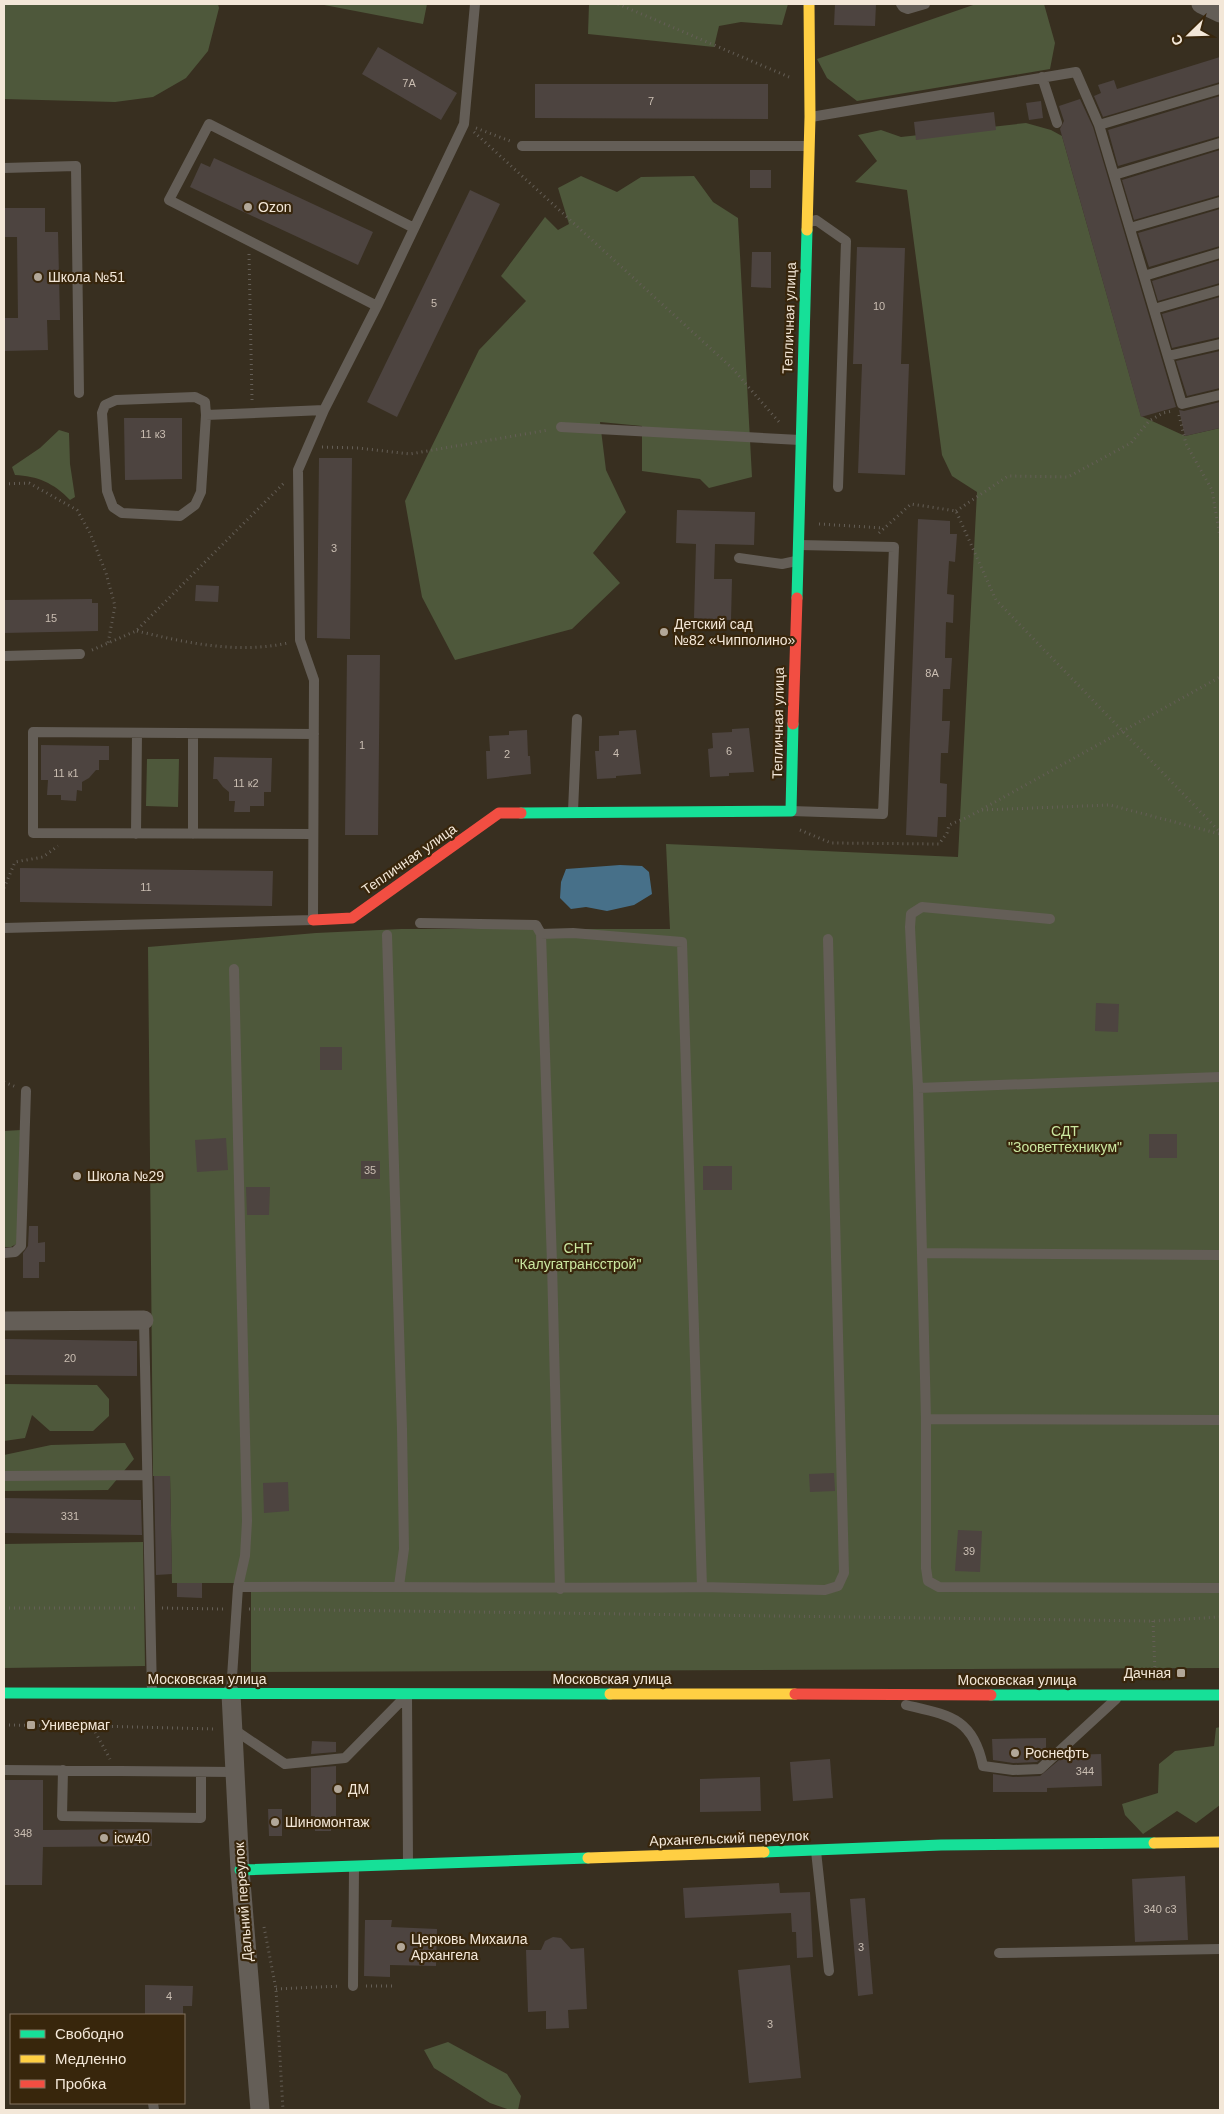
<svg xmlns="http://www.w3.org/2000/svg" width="1224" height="2114" font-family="Arial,sans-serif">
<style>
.green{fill:#4e583b}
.water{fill:#477089}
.building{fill:#4d4440}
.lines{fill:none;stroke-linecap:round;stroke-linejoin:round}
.path{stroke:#645e56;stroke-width:3;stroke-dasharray:1 4;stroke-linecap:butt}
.lane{stroke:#645e57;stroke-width:10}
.street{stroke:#645e57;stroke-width:19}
.fast{stroke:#16e098;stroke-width:11}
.slow{stroke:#ffcf43;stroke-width:11}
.jam{stroke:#f24e42;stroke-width:11}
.poi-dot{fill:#b2a798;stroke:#38260c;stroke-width:2}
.labels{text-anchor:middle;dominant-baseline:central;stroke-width:4.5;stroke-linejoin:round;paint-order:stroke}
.number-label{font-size:11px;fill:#cabeb2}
.poi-label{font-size:14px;fill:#f3e7d8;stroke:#38260c;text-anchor:start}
.street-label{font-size:14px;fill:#f3e7d8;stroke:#38260c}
.park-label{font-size:14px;fill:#cbe7a0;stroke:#38260c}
</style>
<rect width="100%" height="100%" fill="#382f20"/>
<path class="green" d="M 4,4 L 218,4 L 219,8 L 208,51 L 186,78 L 153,97 L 115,102 L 4,99 Z
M 319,4 L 427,4 L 423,24 Z
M 589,4 L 788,4 L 782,25 L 741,22 L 719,26 L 714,47 L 588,34 Z
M 976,4 L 1044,4 L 1055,43 L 1050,69 L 857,101 L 827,78 L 817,59 Z
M 1026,123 L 1051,130 L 1062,136 L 1141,416 L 1185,436 L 1220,428 L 1220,1668 L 251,1672 L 251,1583 L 172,1583 L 170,1476 L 153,1476 L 148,947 L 316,933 L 401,929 L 670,929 L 666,844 L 958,857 L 977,492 L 952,476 L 942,455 L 907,190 L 855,182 L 877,161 L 858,135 L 881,130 L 901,137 Z
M 581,176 L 617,192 L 641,177 L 694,176 L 713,202 L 738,218 L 752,477 L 709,488 L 700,479 L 642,471 L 642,426 L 600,422 L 606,470 L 626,512 L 593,553 L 620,583 L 572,629 L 455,660 L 422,597 L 405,501 L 479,350 L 526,301 L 501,276 L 545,217 L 558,230 L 569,224 L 558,188 Z
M 59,430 L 69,433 L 70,464 L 75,497 L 70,500 C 54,483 37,476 15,475 L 12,467 L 40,448 Z
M 147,759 L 179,759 L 178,807 L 146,806 Z
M 21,1130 L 18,1243 L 11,1247 L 4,1247 L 4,1131 Z
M 4,1384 L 97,1385 L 109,1399 L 109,1416 L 93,1431 L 50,1431 L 32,1415 L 25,1438 L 4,1441 Z
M 125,1443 L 134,1459 L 108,1490 L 4,1491 L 4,1455 L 51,1445 Z
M 143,1542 L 145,1666 L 4,1668 L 4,1544 Z
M 1220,1727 L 1220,1805 L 1196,1823 L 1177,1811 L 1143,1834 L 1125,1815 L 1122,1804 L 1158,1793 L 1159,1764 L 1175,1751 L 1214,1746 L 1216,1728 Z
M 448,2042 L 507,2074 L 521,2096 L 518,2110 L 510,2110 L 490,2103 L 434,2068 L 424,2050 Z"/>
<path class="water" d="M 620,865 L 642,866 L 649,872 L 652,894 L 634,905 L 607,911 L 586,907 L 571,909 L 560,898 L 561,882 L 566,869 Z"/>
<path class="building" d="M 835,4 L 876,4 L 875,26 L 834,25 Z
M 378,47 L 457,93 L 441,120 L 362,74 Z
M 1220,57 L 1220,82 L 1103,117 L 1094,96 L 1101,93 L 1098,85 L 1114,80 L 1117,89 Z
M 535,84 L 768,84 L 768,119 L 535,118 Z
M 1220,96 L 1220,136 L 1118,166 L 1108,130 Z
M 1080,99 L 1093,127 L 1176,407 L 1141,417 L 1060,129 L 1064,121 L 1059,106 Z
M 1041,101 L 1043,118 L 1029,120 L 1026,103 Z
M 994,112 L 996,130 L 916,140 L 914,122 Z
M 1220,150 L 1220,195 L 1134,220 L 1122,180 Z
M 214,158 L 373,232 L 358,265 L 190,187 L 201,163 L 210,167 Z
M 750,170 L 771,170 L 771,188 L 750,188 Z
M 470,190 L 500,204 L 397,417 L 367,402 Z
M 4,208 L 45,208 L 45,232 L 58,232 L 60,320 L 47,320 L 48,350 L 4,351 L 4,318 L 18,318 L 17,237 L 4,237 Z
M 1220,209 L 1220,246 L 1149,267 L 1138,233 Z
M 857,247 L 905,248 L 901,364 L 909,364 L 905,475 L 858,473 L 862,364 L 853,364 Z
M 752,252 L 771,252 L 771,288 L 751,287 Z
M 1220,260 L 1220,283 L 1158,301 L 1152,281 Z
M 1220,297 L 1220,337 L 1172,348 L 1162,314 Z
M 1220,351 L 1220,388 L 1187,396 L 1176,361 Z
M 1220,402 L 1220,428 L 1185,436 L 1179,410 L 1184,411 Z
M 124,418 L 182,418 L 182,479 L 125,480 Z
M 319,458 L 352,458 L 350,639 L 317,638 Z
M 677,510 L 755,512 L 754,545 L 715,544 L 714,579 L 732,579 L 731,620 L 694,618 L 696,544 L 676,543 Z
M 918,519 L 950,521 L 950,534 L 957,534 L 955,562 L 949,561 L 947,594 L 954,595 L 953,623 L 946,622 L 945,658 L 952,658 L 950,689 L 943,689 L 942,721 L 950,721 L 948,753 L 941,753 L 940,783 L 947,784 L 946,817 L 938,817 L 937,837 L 906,835 Z
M 196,585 L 219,586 L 218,602 L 195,601 Z
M 92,599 L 92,603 L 98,603 L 98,631 L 4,633 L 4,600 Z
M 347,655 L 380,655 L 378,835 L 345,835 Z
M 749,728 L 754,772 L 729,773 L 729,776 L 710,777 L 708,749 L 713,748 L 712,733 L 732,732 L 732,729 Z
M 527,730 L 528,756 L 530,756 L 531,774 L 487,779 L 486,751 L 490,751 L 489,736 L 509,735 L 509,731 Z
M 636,730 L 641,774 L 616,776 L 616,778 L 597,779 L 595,751 L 599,751 L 599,736 L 619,735 L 619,731 Z
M 41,745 L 109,746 L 109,760 L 99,760 L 99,770 L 96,770 L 89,778 L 82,782 L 82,791 L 77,790 L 76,801 L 61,800 L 61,795 L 47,795 L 48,780 L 41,780 Z
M 214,757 L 272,758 L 271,792 L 264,792 L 264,806 L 250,806 L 250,812 L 234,812 L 235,801 L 229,801 L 229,792 L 223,787 L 217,779 L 213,779 Z
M 20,868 L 273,871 L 272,906 L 20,902 Z
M 1096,1003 L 1119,1004 L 1118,1032 L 1095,1031 Z
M 320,1047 L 342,1047 L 342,1070 L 320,1070 Z
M 1149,1134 L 1177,1134 L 1177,1158 L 1149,1158 Z
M 226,1138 L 228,1170 L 197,1172 L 195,1140 Z
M 361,1161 L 380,1161 L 380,1179 L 361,1179 Z
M 703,1166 L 732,1166 L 732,1190 L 703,1190 Z
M 246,1187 L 270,1187 L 269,1215 L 247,1215 Z
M 29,1226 L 38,1226 L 38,1243 L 45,1242 L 45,1262 L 39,1262 L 39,1278 L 23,1278 L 23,1253 L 28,1246 Z
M 4,1339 L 137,1341 L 137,1376 L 4,1375 Z
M 834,1473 L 835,1491 L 810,1492 L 809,1474 Z
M 154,1476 L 170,1476 L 172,1574 L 156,1575 Z
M 288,1482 L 289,1511 L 264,1513 L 263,1483 Z
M 4,1498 L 141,1500 L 142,1535 L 4,1533 Z
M 958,1530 L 982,1531 L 980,1572 L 955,1571 Z
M 177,1583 L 202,1583 L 202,1598 L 177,1597 Z
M 1046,1738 L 1046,1754 L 1037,1762 L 1013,1763 L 993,1760 L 992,1739 Z
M 312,1741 L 336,1742 L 336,1752 L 311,1754 Z
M 1101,1754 L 1102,1786 L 1047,1788 L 1047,1792 L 993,1792 L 993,1774 L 1013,1777 L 1040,1776 L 1065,1755 Z
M 830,1759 L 833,1798 L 793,1801 L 790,1762 Z
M 336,1766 L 336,1816 L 331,1816 L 331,1831 L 315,1831 L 315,1816 L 311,1816 L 311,1768 Z
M 760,1777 L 761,1811 L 700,1812 L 700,1779 Z
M 4,1780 L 43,1780 L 43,1830 L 152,1829 L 152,1846 L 43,1847 L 42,1885 L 4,1885 Z
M 268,1809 L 282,1809 L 282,1836 L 269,1836 Z
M 1185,1876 L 1188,1940 L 1135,1942 L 1132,1879 Z
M 779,1883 L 780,1893 L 810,1892 L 813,1957 L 797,1958 L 796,1932 L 792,1932 L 791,1913 L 685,1918 L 683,1888 Z
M 865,1898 L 873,1994 L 858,1996 L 850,1899 Z
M 365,1920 L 392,1920 L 391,1927 L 437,1929 L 436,1966 L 390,1965 L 390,1977 L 364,1976 Z
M 553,1937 L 561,1938 L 571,1949 L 584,1948 L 587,2009 L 568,2010 L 569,2028 L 546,2029 L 546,2011 L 528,2012 L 526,1950 L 541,1950 L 545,1941 Z
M 790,1965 L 801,2078 L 749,2083 L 738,1970 Z
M 145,1985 L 193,1986 L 192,2006 L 183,2006 L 183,2015 L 145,2015 Z"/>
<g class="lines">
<path class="path" d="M 618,4 L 789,77
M 476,128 L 510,141
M 474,132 L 732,368 L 779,422
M 249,254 L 252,400
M 1179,415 L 1186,444 L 1212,490 L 1220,537
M 322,447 L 358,448 L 410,454 L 548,430
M 4,484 L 29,483 L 77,510 L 90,533 L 106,573 L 115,606 L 108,643
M 956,511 L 1008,476 L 1068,477 L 1131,443 L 1149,421 L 1163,413 L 1172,411
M 819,524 L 884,528
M 879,533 L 911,504 L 956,511 L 996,600 L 1220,832
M 137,631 C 187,643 237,654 288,643
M 92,650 L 136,631 L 285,482
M 982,810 L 1110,805 L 1220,834
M 800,830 L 831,843 L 939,844 L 947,833 L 949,825 L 968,817 L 1220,677
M 4,888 L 15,862 L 43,857 L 58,846
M 4,1082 L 16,1087
M 4,1608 L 138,1608
M 162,1608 L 223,1609
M 249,1609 L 1153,1621 L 1220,1617
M 1153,1621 L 1155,1672
M 4,1725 L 92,1726 L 110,1759
M 92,1726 L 217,1729
M 264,1927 L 276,1989 L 283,2110
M 366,1986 L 393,1986
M 276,1989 L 340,1986"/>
<path class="lane" d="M 901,4 L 903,7 L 908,9 L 925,4
M 1042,77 L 1057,123
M 811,117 L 1076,72 L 1099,125 L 1182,404 L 1220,395
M 1099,125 L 1220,89
M 522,146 L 808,146
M 4,168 L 76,166 L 79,393
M 1114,175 L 1220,143
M 810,222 L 816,220 L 846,241 L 838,487
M 1130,228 L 1220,202
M 1144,276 L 1220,253
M 377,306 L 169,200 L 209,124 L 414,228
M 1154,309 L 1220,290
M 1168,356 L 1220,344
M 206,415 L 201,492 L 195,505 L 180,516 L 122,513 L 113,507 L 107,491 L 102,413 L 105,405 L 116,400 L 195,397 L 205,402 L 206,415 L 324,410
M 561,427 L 800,440
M 739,558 L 782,564 L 796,561
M 4,656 L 80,654
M 573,811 L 577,719
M 791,811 L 883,814 L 894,547 L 799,545
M 136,834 L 137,733
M 193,834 L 193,734
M 313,834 L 33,833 L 33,732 L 314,734
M 420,923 L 536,925 L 541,934 L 552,1263 L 560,1589
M 4,928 L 313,920 L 314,680 L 300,640 L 298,470 L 324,410 L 377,306 L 464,124 L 475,4
M 387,935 L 402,1429 L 404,1549 L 399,1586
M 1220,1077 L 918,1088 L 926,1419 L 926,1568 L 928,1581 L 939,1587 L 1220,1588
M 918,1088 L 910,927 L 911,914 L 922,907 L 1050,919
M 4,1253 L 15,1252 L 21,1246 L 26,1091
M 922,1253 L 1220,1255
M 144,1320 L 152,1693
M 926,1419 L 1220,1420
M 4,1476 L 147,1475
M 238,1587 C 393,1586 547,1589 702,1587 L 682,942 L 573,933 L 541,934
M 702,1587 L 825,1590 L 838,1586 L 844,1573 L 828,939
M 231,1692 L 238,1587 L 245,1556 L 247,1521 L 234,969
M 407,1695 L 408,1863
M 906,1705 C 948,1715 973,1717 983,1766 L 1013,1770 L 1040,1769 L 1116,1699
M 233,1729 L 285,1764 L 345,1758 L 404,1698
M 4,1770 L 235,1772
M 63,1770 L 62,1816 L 201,1818 L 201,1772
M 816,1851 L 829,1971
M 999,1953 L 1220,1949
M 353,1986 L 354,1868
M 153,2103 L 154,2110"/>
<path class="street" d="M 1201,4 L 1220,13
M 4,1321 L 144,1320
M 231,1694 L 240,1870 L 260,2110"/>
<path class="fast" d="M 797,598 L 807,230
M 521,813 L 791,811 L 793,724
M 4,1693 L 610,1694
M 991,1695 L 1220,1695
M 764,1852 L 941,1845 L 1154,1843
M 240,1870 L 588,1858"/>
<path class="slow" d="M 807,230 L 810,117 L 809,4
M 610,1694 L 795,1694
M 1154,1843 L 1220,1842
M 588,1858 L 764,1852"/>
<path class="jam" d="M 793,724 L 797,598
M 313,920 L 352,918 L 499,813 L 521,813
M 795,1694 L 991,1695"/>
</g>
<g class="poi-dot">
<circle cx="248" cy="207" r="5"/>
<circle cx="38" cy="277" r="5"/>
<circle cx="664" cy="632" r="5"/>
<circle cx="77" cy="1176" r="5"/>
<rect x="1176" y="1668" width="10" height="10" rx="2.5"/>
<rect x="26" y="1720" width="10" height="10" rx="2.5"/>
<circle cx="1015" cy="1753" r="5"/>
<circle cx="338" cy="1789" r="5"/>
<circle cx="275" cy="1822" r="5"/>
<circle cx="104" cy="1838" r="5"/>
<circle cx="401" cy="1947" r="5"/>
</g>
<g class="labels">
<g class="number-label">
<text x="409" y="83">7А</text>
<text x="651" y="101">7</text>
<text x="434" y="303">5</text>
<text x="879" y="306">10</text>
<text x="153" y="434">11 к3</text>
<text x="334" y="548">3</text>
<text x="51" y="618">15</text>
<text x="932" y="673">8А</text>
<text x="362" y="745">1</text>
<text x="729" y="751">6</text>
<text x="616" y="753">4</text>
<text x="507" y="754">2</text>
<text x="66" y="773">11 к1</text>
<text x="246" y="783">11 к2</text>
<text x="146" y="887">11</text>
<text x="370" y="1170">35</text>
<text x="70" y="1358">20</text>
<text x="70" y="1516">331</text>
<text x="969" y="1551">39</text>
<text x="1085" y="1771">344</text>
<text x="23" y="1833">348</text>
<text x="1160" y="1909">340 с3</text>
<text x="861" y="1947">3</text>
<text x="169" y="1996">4</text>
<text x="770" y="2024">3</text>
</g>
<g class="poi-label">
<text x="258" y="207">Ozon</text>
<text x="48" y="277">Школа №51</text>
<text x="674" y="624">Детский сад<tspan x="674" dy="16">№82 «Чипполино»</tspan></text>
<text x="87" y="1176">Школа №29</text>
<text x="1171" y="1673" text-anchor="end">Дачная</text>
<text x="41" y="1725">Универмаг</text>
<text x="1025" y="1753">Роснефть</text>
<text x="348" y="1789">ДМ</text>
<text x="285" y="1822">Шиномонтаж</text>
<text x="114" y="1838">icw40</text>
<text x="411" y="1939">Церковь Михаила<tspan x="411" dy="16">Архангела</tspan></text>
</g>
<g class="street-label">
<text transform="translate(789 318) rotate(-88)">Тепличная улица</text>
<text transform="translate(778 723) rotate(-89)">Тепличная улица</text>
<text transform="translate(409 859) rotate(-35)">Тепличная улица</text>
<text x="207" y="1679">Московская улица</text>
<text x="612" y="1679">Московская улица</text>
<text x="1017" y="1680">Московская улица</text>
<text transform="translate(729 1838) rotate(-2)">Архангельский переулок</text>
<text transform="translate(243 1902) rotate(-94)">Дальний переулок</text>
</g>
<g class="park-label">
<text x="1065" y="1131">СДТ<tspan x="1065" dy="16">"Зооветтехникум"</tspan></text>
<text x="578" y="1248">СНТ<tspan x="578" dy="16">"Калугатрансстрой"</tspan></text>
</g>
</g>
<rect width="1224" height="2114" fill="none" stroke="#f3e7d8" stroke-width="10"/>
<rect x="10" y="2014" width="175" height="90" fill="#38260c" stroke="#83735e"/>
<rect x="20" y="2030" width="25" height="8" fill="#16e098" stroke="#83735e"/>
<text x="55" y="2039" font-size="15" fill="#f3e7d8">Свободно</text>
<rect x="20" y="2055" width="25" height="8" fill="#ffcf43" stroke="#83735e"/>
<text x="55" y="2064" font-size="15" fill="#f3e7d8">Медленно</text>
<rect x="20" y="2080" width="25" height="8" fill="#f24e42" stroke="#83735e"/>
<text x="55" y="2089" font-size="15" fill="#f3e7d8">Пробка</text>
<g transform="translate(1189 35) rotate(247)" stroke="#38260c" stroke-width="4" paint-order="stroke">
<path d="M0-4L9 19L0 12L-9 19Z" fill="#f3e7d8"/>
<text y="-8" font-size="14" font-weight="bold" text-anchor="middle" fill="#f3e7d8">С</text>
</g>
</svg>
